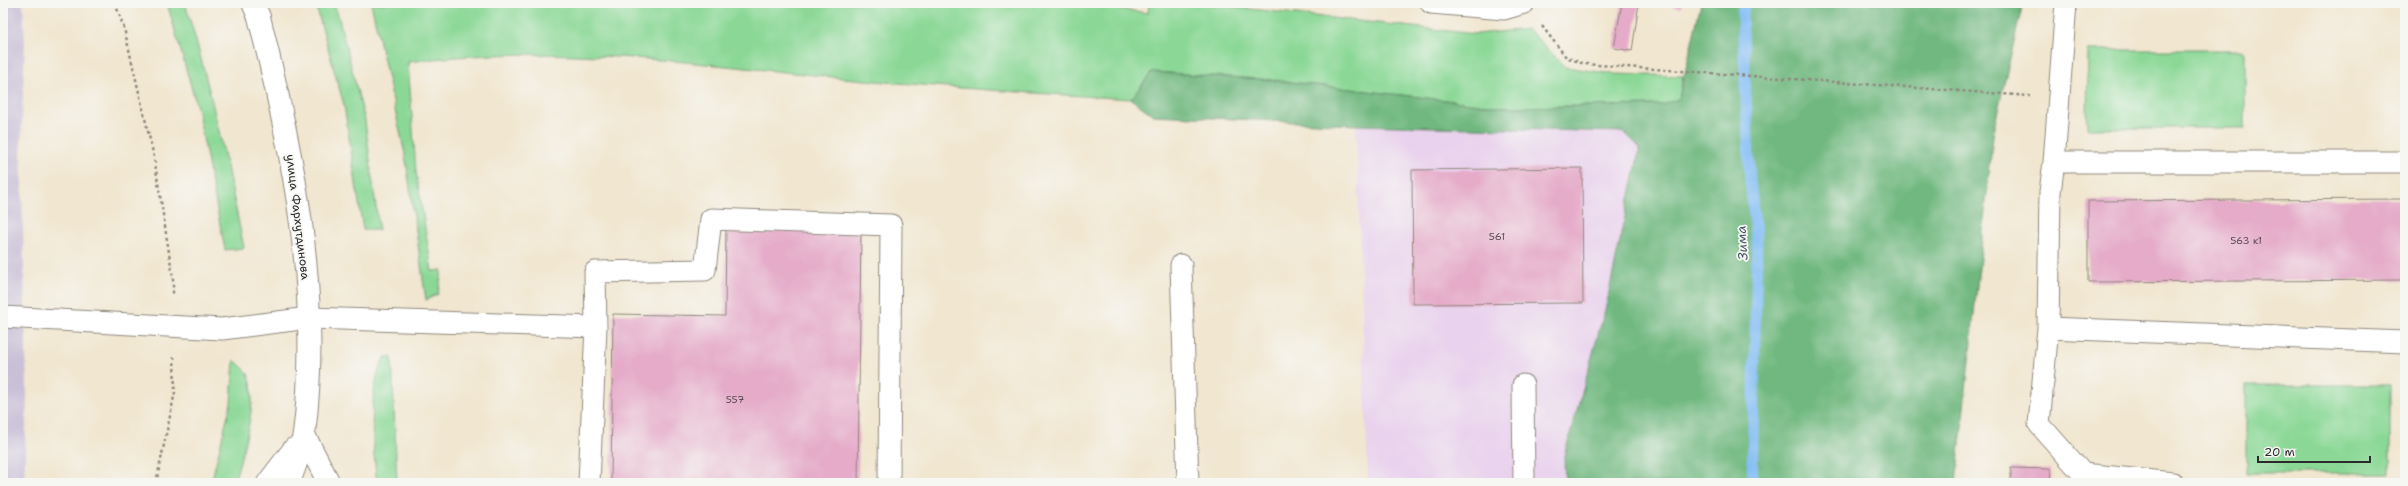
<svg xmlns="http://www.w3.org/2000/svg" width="2408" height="486" font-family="'Shantell Sans',sans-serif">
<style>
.built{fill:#e9d2ed}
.industrial{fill:#c9bfd7}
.green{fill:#8bd896;stroke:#5b8260}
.forest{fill:#70b87f;stroke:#4e7255}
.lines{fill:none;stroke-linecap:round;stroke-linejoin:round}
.stream{stroke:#83bdf5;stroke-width:11}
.building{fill:#e5abc9}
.service-casing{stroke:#8e887d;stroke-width:23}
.secondary-casing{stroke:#8e887d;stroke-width:24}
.path{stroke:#8e887d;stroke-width:2.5;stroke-dasharray:3 3;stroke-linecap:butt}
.service{stroke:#fff;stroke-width:21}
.secondary{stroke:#fff;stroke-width:22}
.labels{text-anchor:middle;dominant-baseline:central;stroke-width:3.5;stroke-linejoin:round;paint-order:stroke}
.number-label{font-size:10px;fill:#5a4b52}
.street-label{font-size:12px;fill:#2b2b2b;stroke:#f6f6f2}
.water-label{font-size:13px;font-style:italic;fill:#455768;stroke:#f6f6f2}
</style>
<rect width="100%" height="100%" fill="#f6f6f2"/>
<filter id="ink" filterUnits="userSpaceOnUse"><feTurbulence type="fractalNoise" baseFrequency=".025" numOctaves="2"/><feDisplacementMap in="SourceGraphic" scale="8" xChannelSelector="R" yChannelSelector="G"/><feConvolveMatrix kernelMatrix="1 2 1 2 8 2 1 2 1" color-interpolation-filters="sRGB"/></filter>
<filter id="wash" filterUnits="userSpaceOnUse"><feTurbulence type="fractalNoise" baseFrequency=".012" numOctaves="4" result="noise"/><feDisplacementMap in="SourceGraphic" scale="16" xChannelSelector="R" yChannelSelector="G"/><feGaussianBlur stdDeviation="0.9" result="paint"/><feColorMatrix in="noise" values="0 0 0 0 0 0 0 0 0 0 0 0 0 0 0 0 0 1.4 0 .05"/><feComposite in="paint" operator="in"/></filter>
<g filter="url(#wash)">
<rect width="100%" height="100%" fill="#f1e6cf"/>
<path class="built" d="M 1356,125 L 1624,132 L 1640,148 L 1605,310 L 1564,456 L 1565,483 L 1368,483 Z"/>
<path class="industrial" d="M 3,3 L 23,3 L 25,44 L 21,145 L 27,395 L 24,483 L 3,483 Z"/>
<path class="green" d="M 167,3 L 185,3 C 210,84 227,165 244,248 L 225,250 L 197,107 Z
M 315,3 L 334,3 L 338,15 L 365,121 L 379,230 L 363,230 L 344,105 Z
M 371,3 L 1075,3 L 1148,13 L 1149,3 L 1197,3 L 1476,34 L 1528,29 L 1565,67 L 1614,74 L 1683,76 L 1679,99 L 1662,105 L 1504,107 L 1273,80 L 1152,72 L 1131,99 C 1031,93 932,87 833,77 C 692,63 549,43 408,62 L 416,172 L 432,271 L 442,270 L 438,294 L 426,300 L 405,154 Z
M 2088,50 L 2245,50 L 2245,128 L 2087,128 Z
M 385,357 L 392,357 L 397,483 L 377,483 C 373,448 366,388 385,357 Z
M 234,360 C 240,365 248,371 250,379 C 258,406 241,456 234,483 L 211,483 L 231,403 Z
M 2246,385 L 2390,385 L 2390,473 L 2246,473 Z"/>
<path class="forest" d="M 1701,3 L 2023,3 L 1994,127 L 1956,483 L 1565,483 L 1564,456 L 1605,310 L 1640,148 L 1624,132 L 1356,125 L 1153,115 L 1131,99 L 1152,72 L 1273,80 L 1504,107 L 1662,105 L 1679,99 Z"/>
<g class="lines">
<path class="stream" d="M 1745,3 L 1742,14 L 1750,181 L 1757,243 L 1752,483"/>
</g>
<g id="blocks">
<path class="building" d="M 1622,3 L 1639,3 L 1632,51 L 1614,48 Z
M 1655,3 L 1681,3 L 1681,8 Z
M 1582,168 L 1583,303 L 1413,304 L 1412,170 Z
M 2405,199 L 2405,280 L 2088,282 L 2088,201 Z
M 726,226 L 861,228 L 858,483 L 611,483 L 613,314 L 725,316 Z
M 2011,468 L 2051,469 L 2050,483 L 2011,483 Z"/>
</g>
</g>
<g filter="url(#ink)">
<use href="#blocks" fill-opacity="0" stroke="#8e887d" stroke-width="1"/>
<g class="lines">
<defs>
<path id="service" d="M 1431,3 L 1504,9 L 1524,3
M 2054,162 L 2066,3
M 1181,265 L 1188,483
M 3,317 L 222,329 L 309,318 L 596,327 L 589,483
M 596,327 L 595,272 L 705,270 L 711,219 L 891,225 L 889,483
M 2048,328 L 2405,342
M 1523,385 L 1524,483
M 2173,483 L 2083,474 L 2039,424 L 2048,328 L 2050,192 L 2054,162 L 2405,162"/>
<path id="secondary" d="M 253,3 L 259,17 C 293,152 322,294 304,434 C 302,450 294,467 289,483
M 304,435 L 329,483
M 268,483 L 294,449"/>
</defs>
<use href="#service" class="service-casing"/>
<use href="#secondary" class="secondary-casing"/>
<path class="path" d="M 115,3 L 124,28 L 154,157 L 173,278 L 173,296
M 1542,26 L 1566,57 L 1584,64 L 2030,96
M 156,483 L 175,392 L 174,357"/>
<use href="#service" class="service"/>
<use href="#secondary" class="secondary"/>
</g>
</g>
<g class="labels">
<g class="number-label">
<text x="1497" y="236">561</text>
<text x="2246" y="240">563 к1</text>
<text x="735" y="399">557</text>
</g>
<g class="street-label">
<text transform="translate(298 217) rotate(83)">улица Фархутдинова</text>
</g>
<g class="water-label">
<text transform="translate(1742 243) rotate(-93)">Зима</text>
</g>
</g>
<rect width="2408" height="486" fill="none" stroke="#f6f6f2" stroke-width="16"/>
<path d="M2258 456v6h112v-6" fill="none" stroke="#2b2b2b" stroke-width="2"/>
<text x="2264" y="456" font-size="12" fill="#2b2b2b" stroke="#f6f6f2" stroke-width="3" paint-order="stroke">20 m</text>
</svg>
